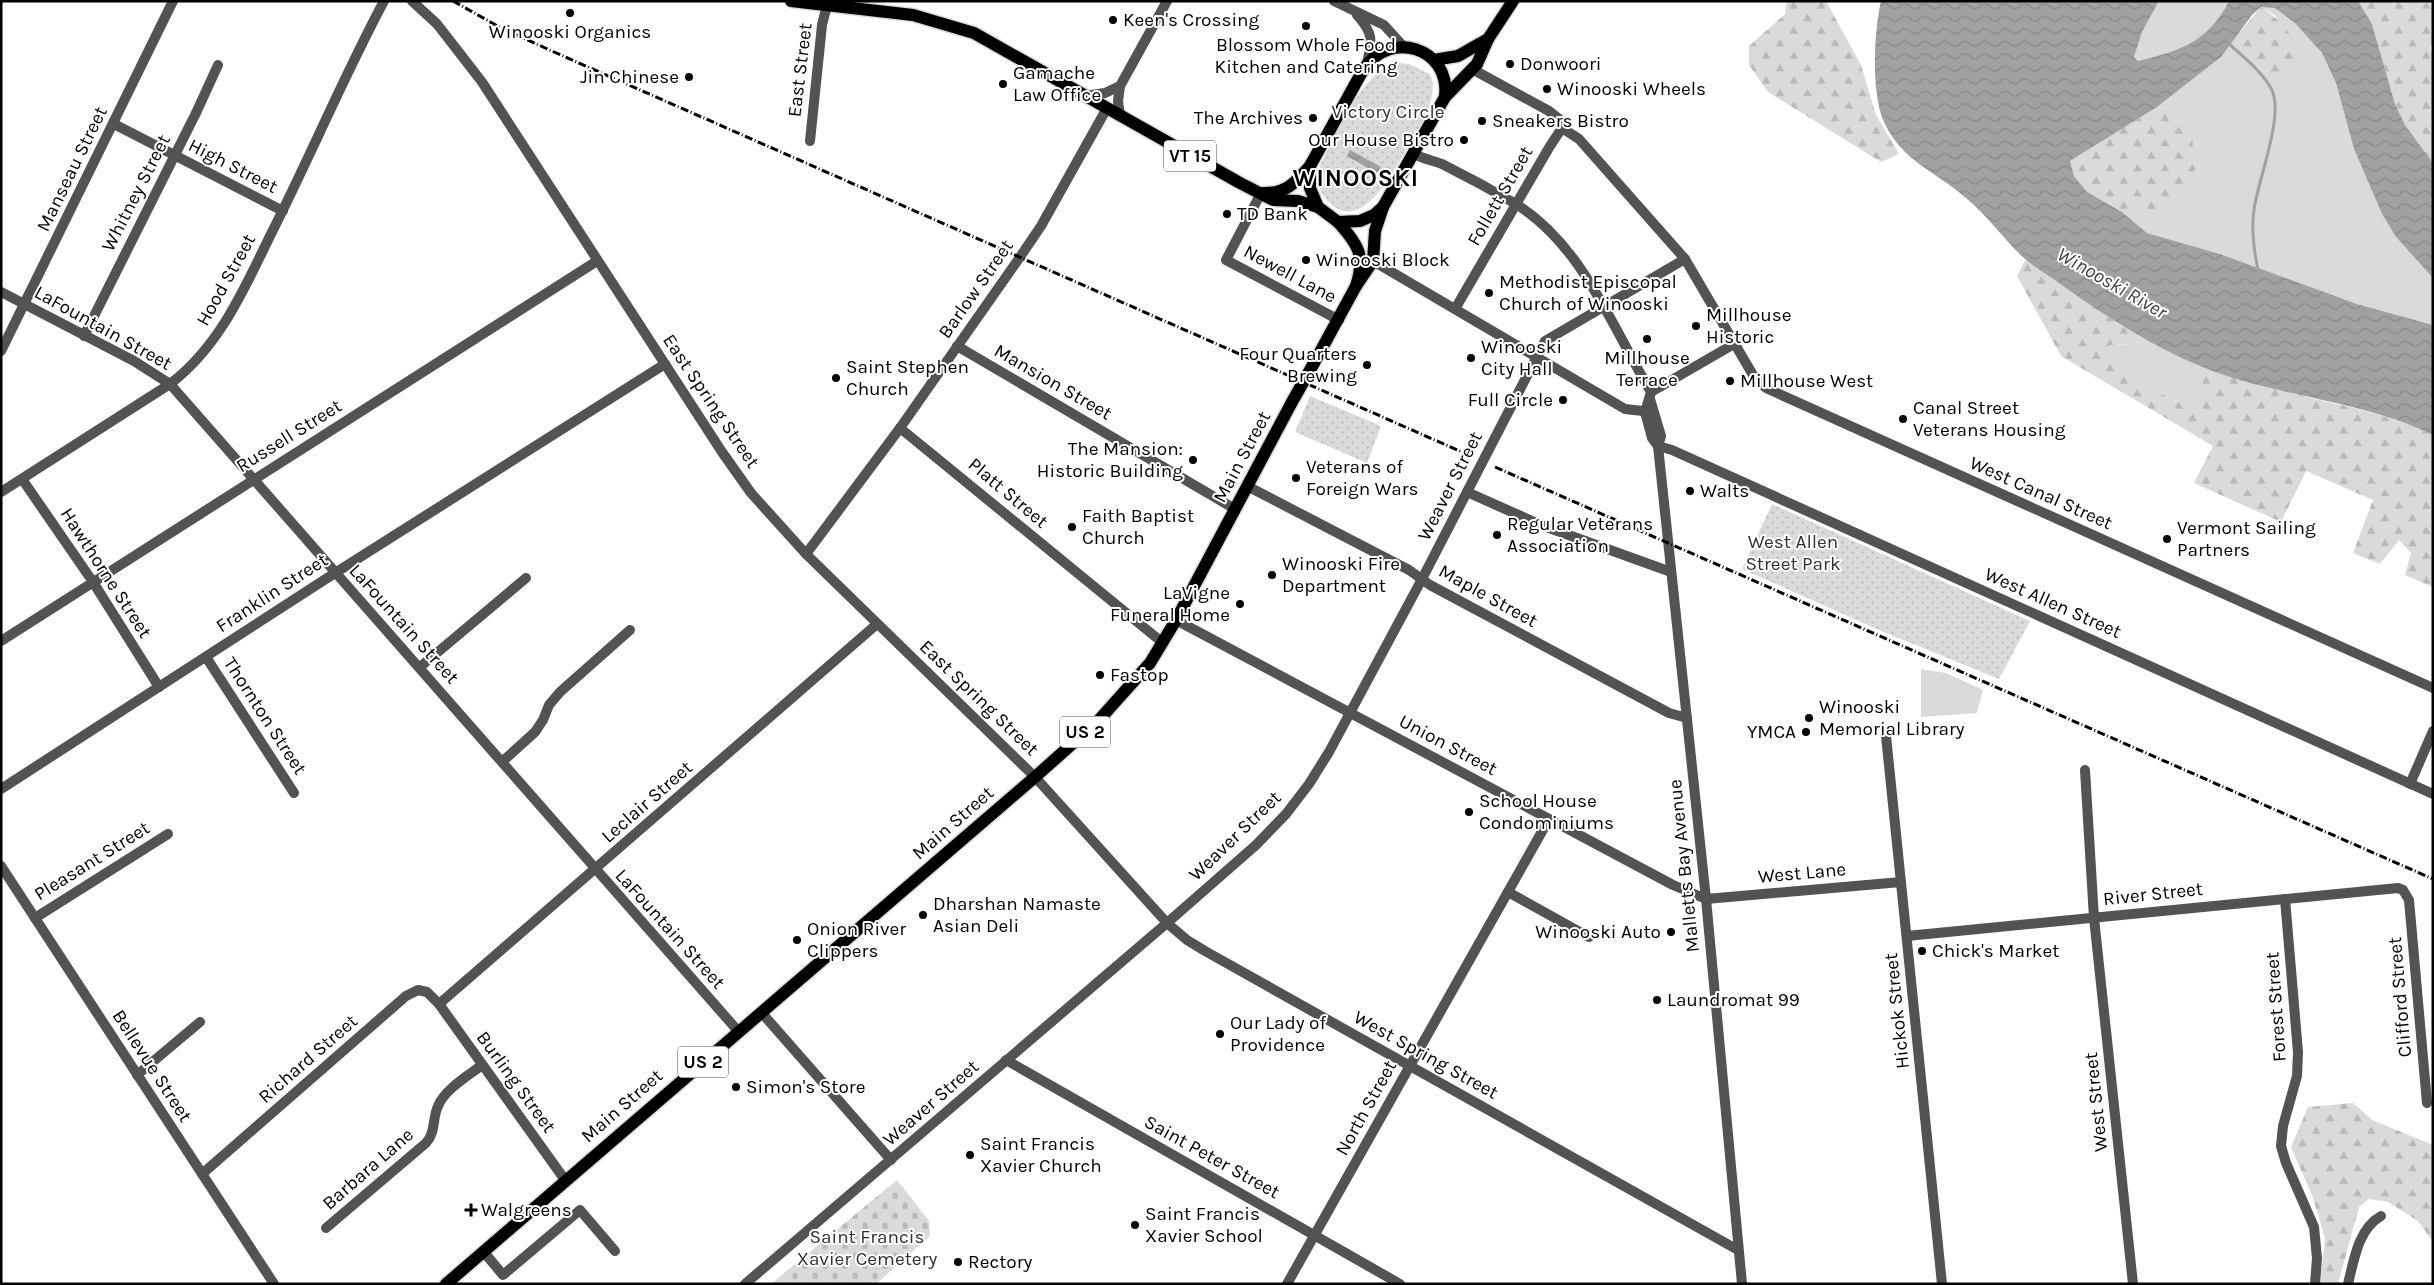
<svg xmlns="http://www.w3.org/2000/svg" width="2434" height="1285" font-family="Karla,sans-serif">
<style>
.green{fill:#dadada}
.forest{fill:url(#forest-firs)}
.cemetery{fill:url(#cemetery-stones)}
.park{fill:url(#park-dots)}
.water{fill:url(#water-waves)}
.lines{fill:none;stroke-linecap:round;stroke-linejoin:round}
.stream{stroke:#a1a1a1;stroke-width:3}
.primary-casing{stroke:#dbdbdb;stroke-width:15}
.minor{stroke:#535353;stroke-width:10}
.tertiary{stroke:#535353;stroke-width:10}
.primary{stroke:#000;stroke-width:12}
.rail{stroke:#000;stroke-width:3;stroke-dasharray:8 2.5 1 2.5;stroke-linecap:butt}
.primary-bridge-casing{stroke:#dbdbdb;stroke-width:15;stroke-linecap:butt}
.primary-bridge{stroke:#000;stroke-width:12}
.poi-dot{fill:#000;stroke:#fff;stroke-width:2}
.labels{text-anchor:middle;dominant-baseline:central;stroke-width:4;stroke-linejoin:round;paint-order:stroke}
.shield{fill:#fff;stroke:#4c4c4c;stroke-width:1}
.shield-label{font-size:18px;font-weight:bold;fill:#000}
.poi-label{font-size:19px;fill:#000;stroke:#fff;text-anchor:start}
.street-label{font-size:19px;fill:#000;stroke:#fff}
.park-label{font-size:19px;fill:#313131;stroke:#fff}
.water-label{font-size:20px;font-style:italic;fill:#424242;stroke:#fff}
.district-label{font-size:24px;font-weight:bold;letter-spacing:1px;fill:#000;stroke:#fff}
</style>
<defs>
<pattern id="forest-firs" width="22" height="20" patternUnits="userSpaceOnUse" patternTransform="scale(1.25)"><rect width="22" height="20" fill="#dadada"/><path d="M5 1l3.5 6h-7zM16 11l3.5 6h-7z" fill="#b9b9b9"/></pattern>
<pattern id="cemetery-stones" width="16" height="16" patternUnits="userSpaceOnUse" patternTransform="scale(1.25)"><rect width="16" height="16" fill="#dadada"/><path d="M2 7V4a2 2 0 0 1 4 0v3zM10 15v-3a2 2 0 0 1 4 0v3z" fill="#b9b9b9"/></pattern>
<pattern id="park-dots" width="8" height="8" patternUnits="userSpaceOnUse" patternTransform="scale(1.25)"><rect width="8" height="8" fill="#dadada"/><path d="M2 2h.1M6 6h.1" fill="none" stroke="#b9b9b9" stroke-width="1.8" stroke-linecap="round"/></pattern>
<pattern id="water-waves" width="16" height="10" patternUnits="userSpaceOnUse" patternTransform="scale(1.25)"><rect width="16" height="10" fill="#a1a1a1"/><path d="M0 5q4-4 8 0t8 0" fill="none" stroke="#898989"/></pattern>
</defs>
<rect width="100%" height="100%" fill="#fff"/>
<g class="green">
<path d="M2159,1H2229C2207,43 2181,50 2138,61L2134,57L2142,32Z"/>
<polygon points="2261,7 2275,7 2295,23 2322,53 2336,83 2354,149 2382,214 2396,237 2433,278 2433,325 2357,304 2220,254 2147,233 2122,212 2149,215 2177,110 2157,107 2221,57 2233,40 2271,79 2276,16"/>
<polygon points="2139,336 2200,366 2194,376 2201,398 2197,404 2188,407 2154,390 2105,353 2109,345 2135,344"/>
<polygon points="1921,669 1946,673 1983,690 1977,713 1921,717"/>
</g>
<g class="forest">
<polygon points="1787,1 1826,1 1861,65 1876,115 1899,154 1881,162 1768,92 1749,65 1749,46 1785,14"/>
<polygon points="2358,1 2433,1 2433,44 2430,48 2433,57 2433,163 2405,125 2395,104 2372,24"/>
<path d="M2261,7C2273,14 2304,42 2296,58C2293,66 2284,73 2279,79H2271L2233,40Z"/>
<polygon points="2157,107 2177,110 2191,125 2195,170 2180,202 2149,215 2122,212 2087,192 2074,176 2070,161"/>
<path d="M2026,259L2116,322L2139,336L2135,344L2109,345L2106,353L2154,390L2188,407L2197,404L2201,398L2194,376L2200,366C2237,379 2273,389 2311,398C2354,408 2393,416 2433,435V587L2405,575L2411,553L2399,540L2380,564L2353,553L2373,500L2306,471L2281,522L2194,483L2213,446L2061,356L2017,276Z"/>
<polygon points="2353,1103 2372,1120 2433,1145 2433,1242 2418,1221 2388,1202 2369,1199 2359,1207 2338,1284 2320,1284 2325,1238 2312,1195 2291,1147 2308,1107"/>
</g>
<polygon class="cemetery" points="897,1180 929,1221 930,1236 876,1284 771,1284"/>
<g class="park">
<path d="M1397,63L1409,64L1430,74C1435,84 1432,97 1429,108C1424,122 1414,135 1407,148C1393,173 1357,242 1324,196C1317,186 1317,174 1321,163C1338,132 1360,73 1397,63Z"/>
<polygon points="1310,396 1381,426 1367,463 1295,432"/>
<polygon points="1772,504 2030,621 1999,679 1879,630 1742,569"/>
</g>
<g class="water">
<path d="M1881,1H2159L2142,32L2134,57L2138,61C2181,50 2207,43 2229,1H2358L2372,24L2395,104L2405,125L2433,163V278L2396,237L2382,214L2354,149L2336,83L2322,53L2295,23L2275,8L2261,7L2252,15L2221,57L2157,107L2070,161L2074,176L2087,192L2122,212L2147,233L2220,254L2357,304L2433,325V435C2359,399 2275,397 2200,366C2152,346 2108,318 2066,288C2053,278 2038,270 2025,259C2004,240 1988,216 1966,198C1934,170 1902,162 1883,120C1871,90 1874,32 1881,1Z"/>
<polygon points="1350,150 1381,167 1377,173 1347,156"/>
</g>
<g class="lines">
<path class="stream" d="M2228,43C2242,56 2263,72 2272,90C2284,117 2258,179 2254,210C2251,229 2254,251 2258,270"/>
<g class="primary-casing">
<g id="primary">
<polyline points="791,1 913,15 974,33 1240,183 1273,200 1298,201 1318,207"/>
<polyline points="1434,60 1458,56 1488,39"/>
<path d="M1263,193C1286,194 1296,182 1310,166"/>
<path d="M1383,207L1374,215L1360,221L1338,222L1318,207L1310,188V166L1363,70C1389,29 1451,47 1445,97"/>
<polyline points="1356,286 1373,261 1375,231 1383,207 1445,97 1477,64 1488,39 1513,1"/>
<path d="M1314,363L1356,286C1366,256 1358,244 1338,222"/>
<polyline points="446,1284 1035,777 1099,720 1150,663 1176,620 1292,402"/>
</g>
</g>
<g class="minor">
<polyline points="1334,1 1384,25 1404,47"/>
<path d="M1357,15C1374,34 1372,40 1367,64"/>
<polyline points="1472,69 1549,111 1559,119 1562,128 1579,139 1685,259 1753,375 1766,388 2433,688"/>
<polyline points="1085,96 1105,93 1120,86"/>
<polyline points="1120,116 1118,101 1120,86 1167,1"/>
<polyline points="114,124 283,211"/>
<polyline points="810,141 822,25 827,5"/>
<polyline points="1261,193 1226,260 1339,320"/>
<polyline points="1455,309 1550,146 1562,128"/>
<polyline points="84,336 196,113 218,65"/>
<polyline points="957,346 1235,509"/>
<polyline points="1,351 173,1"/>
<polyline points="1651,392 1734,344"/>
<polyline points="900,428 1163,643"/>
<polyline points="1658,446 1672,450 2433,794"/>
<polyline points="22,479 93,582 159,687"/>
<polyline points="1247,486 1409,570 1430,585 1669,713 1687,718"/>
<path d="M1,492L170,384C220,346 244,289 271,234C310,157 343,78 384,1"/>
<polyline points="1467,492 1541,525 1671,572"/>
<polyline points="806,554 900,428 1020,257 1041,226 1107,108"/>
<polyline points="1176,620 1673,885 1706,899 1901,882"/>
<polyline points="1,641 597,261"/>
<polyline points="206,657 294,793"/>
<polyline points="420,667 526,578"/>
<polyline points="1886,736 1942,1284"/>
<polyline points="502,762 535,732 543,720 549,705 560,692 630,630"/>
<polyline points="2085,770 2094,918 2133,1284"/>
<polyline points="2410,784 2433,731"/>
<polyline points="1,789 335,573 665,364"/>
<polyline points="1,866 274,1284"/>
<polyline points="1508,892 1589,937"/>
<polyline points="2285,899 2298,1052 2297,1076 2283,1126 2281,1146 2286,1163 2314,1227 2317,1258 2315,1284"/>
<polyline points="35,918 168,834"/>
<polyline points="1907,936 2398,888 2403,890 2409,900 2427,1103"/>
<polyline points="439,1004 877,624"/>
<polyline points="761,1012 891,1160"/>
<polyline points="1006,1060 1400,1284"/>
<polyline points="137,1075 200,1022"/>
<polyline points="202,1174 406,996 418,990 427,992 439,1004 565,1180"/>
<path d="M326,1228L426,1143C436,1132 432,1119 438,1106C445,1089 468,1076 482,1065"/>
<polyline points="483,1251 503,1275 580,1210 615,1251"/>
<polyline points="745,1284 1167,923 1256,845 1286,814 1309,784 1329,752 1422,579 1545,341 1685,259"/>
<polyline points="1287,1284 1549,819"/>
<path d="M2348,1284C2354,1260 2358,1229 2381,1216"/>
</g>
<g class="tertiary">
<polyline points="412,1 437,24 482,82 722,452 751,493 806,554 1035,777 1167,923 1187,940 1205,951 1738,1250"/>
<path d="M1413,153C1422,159 1432,160 1442,164C1466,176 1492,190 1516,204C1583,246 1612,327 1651,392L1645,412L1652,438L1658,446"/>
<polyline points="1373,261 1625,409 1652,412"/>
<polyline points="1,292 134,361 170,384 738,1031"/>
<polyline points="1650,399 1661,436 1658,446 1706,899 1742,1284"/>
</g>
<use href="#primary" class="primary"/>
<g class="rail">
<polyline points="453,1 501,28 554,52 1471,456"/>
<polyline points="1495,467 2433,879"/>
</g>
<g class="primary-bridge-casing">
<polyline id="primary-bridge" points="1292,402 1314,363"/>
</g>
<use href="#primary-bridge" class="primary-bridge"/>
</g>
<g class="poi-dot">
<circle cx="570" cy="13" r="5"/>
<circle cx="1113" cy="20" r="5"/>
<circle cx="1306" cy="26" r="5"/>
<circle cx="1510" cy="64" r="5"/>
<circle cx="689" cy="77" r="5"/>
<circle cx="1003" cy="84" r="5"/>
<circle cx="1547" cy="89" r="5"/>
<circle cx="1313" cy="118" r="5"/>
<circle cx="1482" cy="121" r="5"/>
<circle cx="1464" cy="140" r="5"/>
<circle cx="1227" cy="214" r="5"/>
<circle cx="1306" cy="260" r="5"/>
<circle cx="1489" cy="293" r="5"/>
<circle cx="1696" cy="326" r="5"/>
<circle cx="1647" cy="339" r="5"/>
<circle cx="1471" cy="358" r="5"/>
<circle cx="1367" cy="365" r="5"/>
<circle cx="836" cy="378" r="5"/>
<circle cx="1730" cy="381" r="5"/>
<circle cx="1563" cy="400" r="5"/>
<circle cx="1903" cy="419" r="5"/>
<circle cx="1193" cy="460" r="5"/>
<circle cx="1296" cy="478" r="5"/>
<circle cx="1690" cy="491" r="5"/>
<circle cx="1072" cy="527" r="5"/>
<circle cx="1497" cy="535" r="5"/>
<circle cx="2167" cy="539" r="5"/>
<circle cx="1272" cy="575" r="5"/>
<circle cx="1240" cy="604" r="5"/>
<circle cx="1100" cy="675" r="5"/>
<circle cx="1809" cy="718" r="5"/>
<circle cx="1806" cy="732" r="5"/>
<circle cx="1469" cy="812" r="5"/>
<circle cx="923" cy="915" r="5"/>
<circle cx="1671" cy="932" r="5"/>
<circle cx="797" cy="940" r="5"/>
<circle cx="1922" cy="951" r="5"/>
<circle cx="1657" cy="1000" r="5"/>
<circle cx="1220" cy="1034" r="5"/>
<circle cx="736" cy="1087" r="5"/>
<circle cx="970" cy="1155" r="5"/>
<path d="M468.5 1202.5h5v5h5v5h-5v5h-5v-5h-5v-5h5z"/>
<circle cx="1135" cy="1225" r="5"/>
<circle cx="958" cy="1262" r="5"/>
</g>
<g class="labels">
<g class="shield">
<rect x="1164" y="140.5" width="52" height="31" rx="4"/>
<rect x="1060" y="716.5" width="50" height="31" rx="4"/>
<rect x="678" y="1046.5" width="50" height="31" rx="4"/>
</g>
<g class="shield-label">
<text x="1190" y="156">VT 15</text>
<text x="1085" y="732">US 2</text>
<text x="703" y="1062">US 2</text>
</g>
<g class="poi-label">
<text x="1123" y="20">Keen's Crossing</text>
<text x="570" y="32" text-anchor="middle">Winooski Organics</text>
<text x="1306" y="45" text-anchor="middle">Blossom Whole Food<tspan x="1306" dy="22">Kitchen and Catering</tspan></text>
<text x="1520" y="64">Donwoori</text>
<text x="1013" y="73">Gamache<tspan x="1013" dy="22">Law Office</tspan></text>
<text x="679" y="77" text-anchor="end">Jin Chinese</text>
<text x="1557" y="89">Winooski Wheels</text>
<text x="1303" y="118" text-anchor="end">The Archives</text>
<text x="1492" y="121">Sneakers Bistro</text>
<text x="1454" y="140" text-anchor="end">Our House Bistro</text>
<text x="1237" y="214">TD Bank</text>
<text x="1316" y="260">Winooski Block</text>
<text x="1499" y="282">Methodist Episcopal<tspan x="1499" dy="22">Church of Winooski</tspan></text>
<text x="1706" y="315">Millhouse<tspan x="1706" dy="22">Historic</tspan></text>
<text x="1481" y="347">Winooski<tspan x="1481" dy="22">City Hall</tspan></text>
<text x="1357" y="354" text-anchor="end">Four Quarters<tspan x="1357" dy="22">Brewing</tspan></text>
<text x="1647" y="358" text-anchor="middle">Millhouse<tspan x="1647" dy="22">Terrace</tspan></text>
<text x="846" y="367">Saint Stephen<tspan x="846" dy="22">Church</tspan></text>
<text x="1740" y="381">Millhouse West</text>
<text x="1553" y="400" text-anchor="end">Full Circle</text>
<text x="1913" y="408">Canal Street<tspan x="1913" dy="22">Veterans Housing</tspan></text>
<text x="1183" y="449" text-anchor="end">The Mansion:<tspan x="1183" dy="22">Historic Building</tspan></text>
<text x="1306" y="467">Veterans of<tspan x="1306" dy="22">Foreign Wars</tspan></text>
<text x="1700" y="491">Walts</text>
<text x="1082" y="516">Faith Baptist<tspan x="1082" dy="22">Church</tspan></text>
<text x="1507" y="524">Regular Veterans<tspan x="1507" dy="22">Association</tspan></text>
<text x="2177" y="528">Vermont Sailing<tspan x="2177" dy="22">Partners</tspan></text>
<text x="1282" y="564">Winooski Fire<tspan x="1282" dy="22">Department</tspan></text>
<text x="1230" y="593" text-anchor="end">LaVigne<tspan x="1230" dy="22">Funeral Home</tspan></text>
<text x="1110" y="675">Fastop</text>
<text x="1819" y="707">Winooski<tspan x="1819" dy="22">Memorial Library</tspan></text>
<text x="1796" y="732" text-anchor="end">YMCA</text>
<text x="1479" y="801">School House<tspan x="1479" dy="22">Condominiums</tspan></text>
<text x="933" y="904">Dharshan Namaste<tspan x="933" dy="22">Asian Deli</tspan></text>
<text x="807" y="929">Onion River<tspan x="807" dy="22">Clippers</tspan></text>
<text x="1661" y="932" text-anchor="end">Winooski Auto</text>
<text x="1932" y="951">Chick's Market</text>
<text x="1667" y="1000">Laundromat 99</text>
<text x="1230" y="1023">Our Lady of<tspan x="1230" dy="22">Providence</tspan></text>
<text x="746" y="1087">Simon's Store</text>
<text x="980" y="1144">Saint Francis<tspan x="980" dy="22">Xavier Church</tspan></text>
<text x="481" y="1210">Walgreens</text>
<text x="1145" y="1214">Saint Francis<tspan x="1145" dy="22">Xavier School</tspan></text>
<text x="968" y="1262">Rectory</text>
</g>
<g class="street-label">
<text transform="translate(800 70) rotate(-83)">East Street</text>
<text transform="translate(233 166) rotate(27)">High Street</text>
<text transform="translate(72 169) rotate(-64)">Manseau Street</text>
<text transform="translate(136 193) rotate(-63)">Whitney Street</text>
<text transform="translate(1500 196) rotate(-60)">Follett Street</text>
<text transform="translate(1290 274) rotate(28)">Newell Lane</text>
<text transform="translate(226 280) rotate(-61)">Hood Street</text>
<text transform="translate(976 289) rotate(-55)">Barlow Street</text>
<text transform="translate(103 328) rotate(29)">LaFountain Street</text>
<text transform="translate(1053 382) rotate(30)">Mansion Street</text>
<text transform="translate(711 401) rotate(56)">East Spring Street</text>
<text transform="translate(289 436) rotate(-32)">Russell Street</text>
<text transform="translate(1242 457) rotate(-62)">Main Street</text>
<text transform="translate(1450 486) rotate(-63)">Weaver Street</text>
<text transform="translate(1008 493) rotate(40)">Platt Street</text>
<text transform="translate(2041 493) rotate(24)">West Canal Street</text>
<text transform="translate(106 573) rotate(57)">Hawthorne Street</text>
<text transform="translate(272 593) rotate(-33)">Franklin Street</text>
<text transform="translate(1488 596) rotate(29)">Maple Street</text>
<text transform="translate(2053 603) rotate(24)">West Allen Street</text>
<text transform="translate(404 624) rotate(48)">LaFountain Street</text>
<text transform="translate(979 698) rotate(44)">East Spring Street</text>
<text transform="translate(265 716) rotate(57)">Thornton Street</text>
<text transform="translate(1448 745) rotate(28)">Union Street</text>
<text transform="translate(647 802) rotate(-41)">Leclair Street</text>
<text transform="translate(953 823) rotate(-41)">Main Street</text>
<text transform="translate(1235 836) rotate(-44)">Weaver Street</text>
<text transform="translate(92 861) rotate(-32)">Pleasant Street</text>
<text transform="translate(1684 866) rotate(-96)">Malletts Bay Avenue</text>
<text transform="translate(1802 873) rotate(-5)">West Lane</text>
<text transform="translate(2153 894) rotate(-6)">River Street</text>
<text transform="translate(670 929) rotate(48)">LaFountain Street</text>
<text transform="translate(2400 997) rotate(-95)">Clifford Street</text>
<text transform="translate(2276 1007) rotate(-94)">Forest Street</text>
<text transform="translate(1897 1011) rotate(-96)">Hickok Street</text>
<text transform="translate(1426 1055) rotate(29)">West Spring Street</text>
<text transform="translate(308 1059) rotate(-41)">Richard Street</text>
<text transform="translate(152 1066) rotate(57)">Bellevue Street</text>
<text transform="translate(516 1082) rotate(54)">Burling Street</text>
<text transform="translate(2096 1102) rotate(-96)">West Street</text>
<text transform="translate(931 1103) rotate(-41)">Weaver Street</text>
<text transform="translate(622 1106) rotate(-41)">Main Street</text>
<text transform="translate(1366 1108) rotate(-61)">North Street</text>
<text transform="translate(1212 1157) rotate(29)">Saint Peter Street</text>
<text transform="translate(368 1169) rotate(-41)">Barbara Lane</text>
</g>
<g class="park-label">
<text x="1388" y="112">Victory Circle</text>
<text x="1793" y="542">West Allen<tspan x="1793" dy="22">Street Park</tspan></text>
<text x="867" y="1237">Saint Francis<tspan x="867" dy="22">Xavier Cemetery</tspan></text>
</g>
<g class="water-label">
<text transform="translate(2112 283) rotate(30)">Winooski River</text>
</g>
<g class="district-label">
<text x="1356" y="178">WINOOSKI</text>
</g>
</g>
<rect width="2434" height="1285" fill="none" stroke="#000000" stroke-width="5"/>
</svg>
